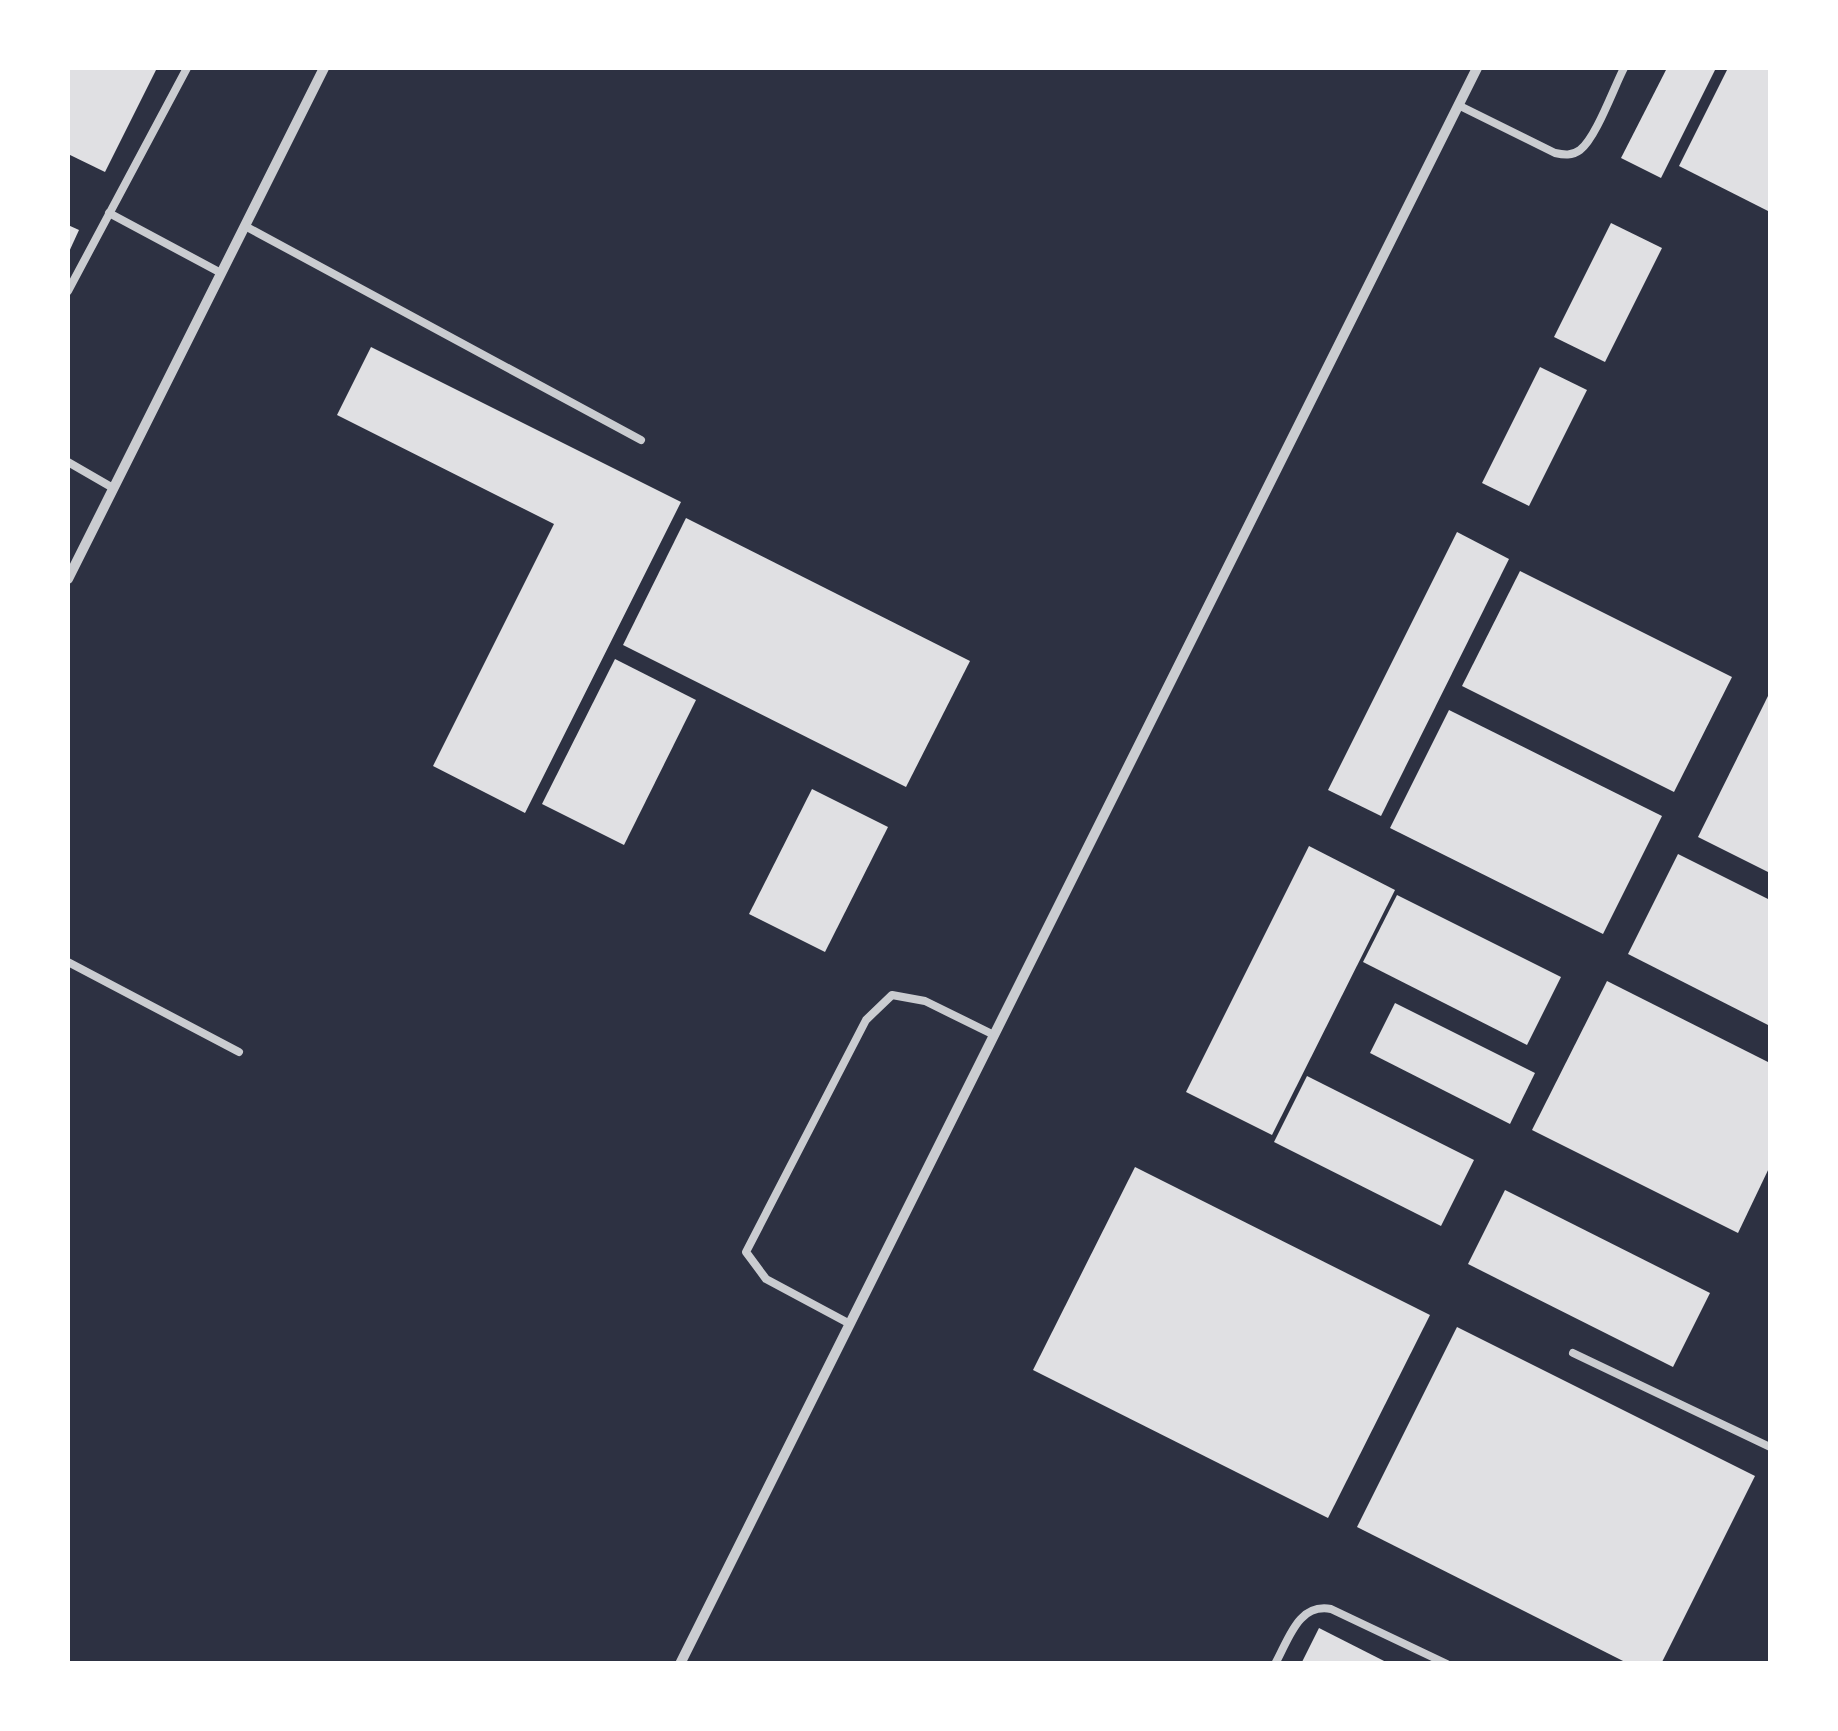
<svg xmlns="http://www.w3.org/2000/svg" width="1838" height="1731" font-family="'Fira Sans',sans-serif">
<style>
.building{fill:#e0e0e3}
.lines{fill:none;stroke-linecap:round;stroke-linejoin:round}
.service{stroke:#caccd0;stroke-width:8}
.minor{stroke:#caccd0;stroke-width:10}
</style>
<rect width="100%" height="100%" fill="#2d3142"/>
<g class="building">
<polygon points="70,68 157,68 105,172 68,154"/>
<polygon points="1667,68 1716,68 1661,178 1621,158"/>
<polygon points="1728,68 1770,68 1770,212 1679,166"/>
<polygon points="1611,223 1662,248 1605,362 1554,337"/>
<polygon points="68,225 79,230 68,254"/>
<polygon points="371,347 681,502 525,813 433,766 554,524 337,415"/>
<polygon points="1540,367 1587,390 1529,506 1482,483"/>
<polygon points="686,518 970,661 906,787 623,645"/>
<polygon points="1457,532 1509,559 1381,816 1328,790"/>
<polygon points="1520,571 1732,677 1674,792 1462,686"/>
<polygon points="615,659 696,700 624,845 542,804"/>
<polygon points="1770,692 1770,873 1698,837"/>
<polygon points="1449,710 1662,816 1603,934 1390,828"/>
<polygon points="812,789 888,827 825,952 749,914"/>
<polygon points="1309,846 1395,890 1272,1135 1186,1092"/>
<polygon points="1678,854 1770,900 1770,1026 1628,954"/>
<polygon points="1397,895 1561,977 1527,1045 1363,962"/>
<polygon points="1607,981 1770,1063 1770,1166 1738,1233 1532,1130"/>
<polygon points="1395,1003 1535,1073 1510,1124 1370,1053"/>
<polygon points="1307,1076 1474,1160 1441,1226 1274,1142"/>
<polygon points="1135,1167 1430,1315 1328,1518 1033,1370"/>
<polygon points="1505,1190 1710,1293 1673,1367 1468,1264"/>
<polygon points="1457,1327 1755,1476 1661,1664 1629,1664 1357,1527"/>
<polygon points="1319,1628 1390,1664 1301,1664"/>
</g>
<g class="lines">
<g class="service">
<path d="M1458,105L1555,153C1564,155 1572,156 1580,150C1596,138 1614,87 1624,68"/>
<polyline points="109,213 221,273"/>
<polyline points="245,226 641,440"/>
<polyline points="68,291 187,68"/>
<polyline points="68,462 113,488"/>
<polyline points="68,962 239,1052"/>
<polyline points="850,1324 766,1279 746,1252 866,1020 892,995 925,1001 994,1035"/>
<polyline points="1573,1353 1770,1447"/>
<path d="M1275,1664C1289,1639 1298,1603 1331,1609L1447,1664"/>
</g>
<g class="minor">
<polyline points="68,579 324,68"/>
<polyline points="680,1664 1477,68"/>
</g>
</g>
<rect width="1838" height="1731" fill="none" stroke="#ffffff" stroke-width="140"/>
</svg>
